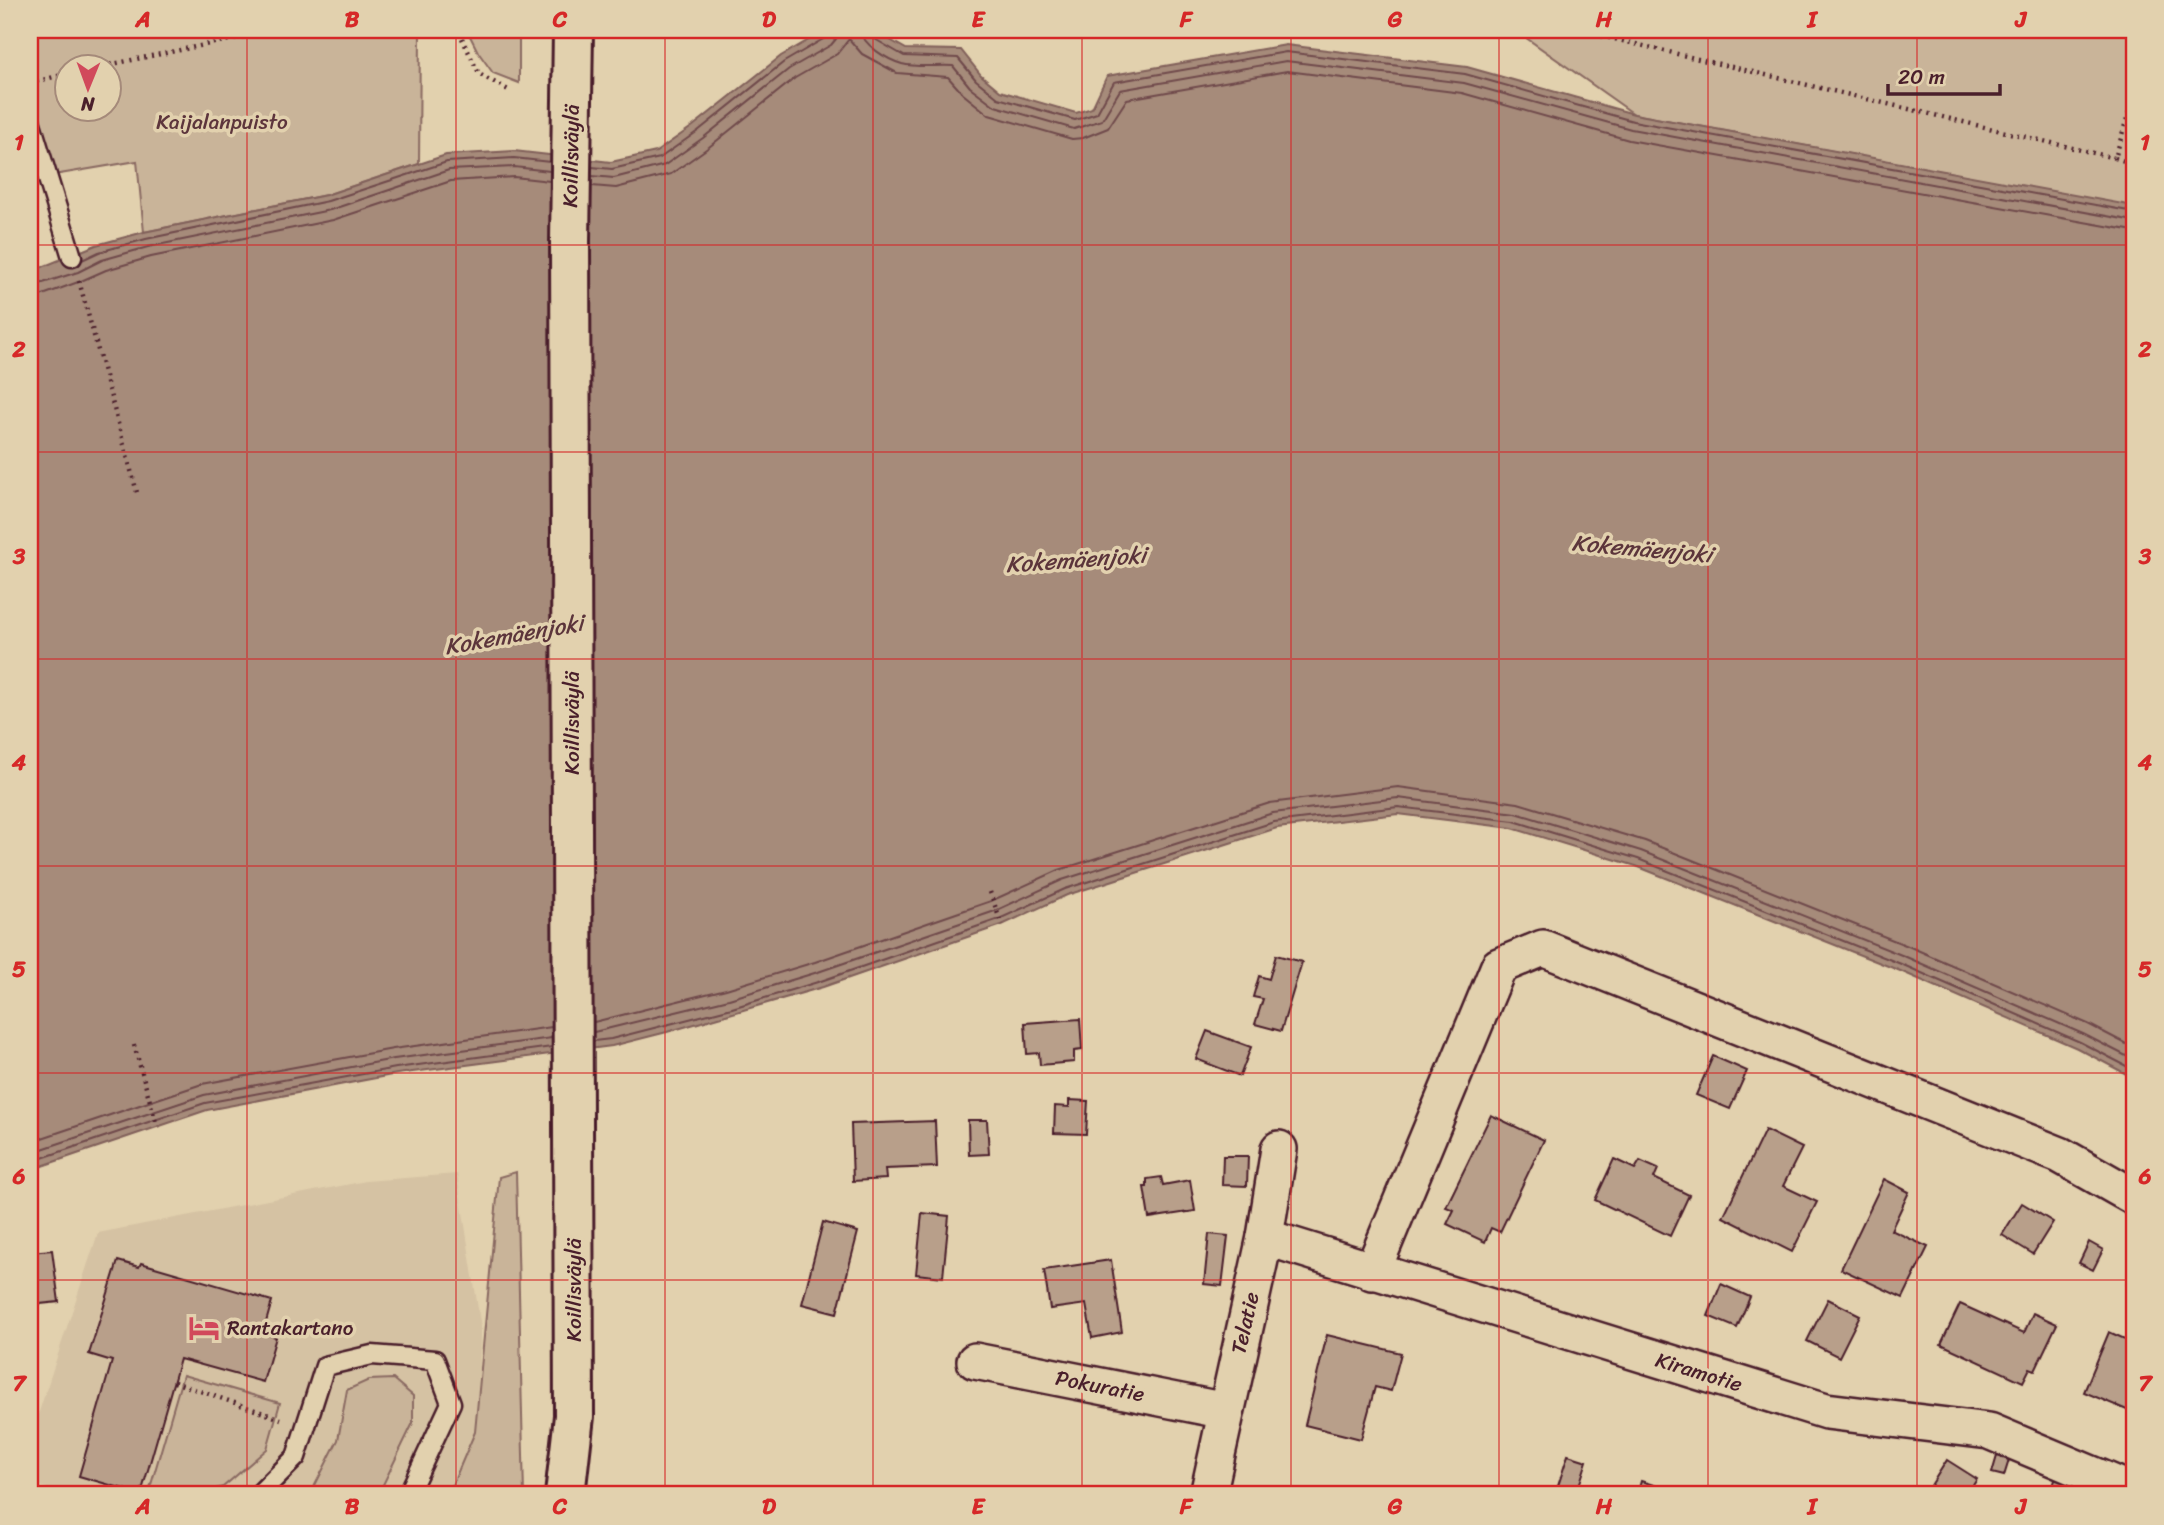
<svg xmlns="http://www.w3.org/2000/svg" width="2164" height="1525" font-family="Sriracha,sans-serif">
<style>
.built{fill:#d5c2a3}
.green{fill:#c9b499;stroke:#8a6a62;stroke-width:2;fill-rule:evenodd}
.water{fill:#a68b7a;stroke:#81605a;stroke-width:2}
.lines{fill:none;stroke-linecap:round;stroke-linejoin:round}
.shore{stroke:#6f4a4b;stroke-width:2}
.building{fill:#b89f8a;stroke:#4a1f2b;stroke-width:2}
.service-casing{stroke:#4a1f2b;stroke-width:23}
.minor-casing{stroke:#4a1f2b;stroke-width:40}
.secondary-casing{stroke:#4a1f2b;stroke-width:44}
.path{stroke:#4a1f2b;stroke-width:4.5;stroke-dasharray:2 5;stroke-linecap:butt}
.service{stroke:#e2d1ae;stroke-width:18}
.minor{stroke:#e2d1ae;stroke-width:35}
.secondary{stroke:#e2d1ae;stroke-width:38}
.grid{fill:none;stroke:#d62828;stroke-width:2;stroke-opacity:0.55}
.labels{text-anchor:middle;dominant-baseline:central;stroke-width:7;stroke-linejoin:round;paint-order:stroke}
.park-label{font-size:21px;fill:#5d353c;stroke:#e2d1ae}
.street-label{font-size:21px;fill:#4a1f2b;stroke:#e2d1ae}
.poi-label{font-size:21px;fill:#4a1f2b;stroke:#e2d1ae;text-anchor:start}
.water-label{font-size:23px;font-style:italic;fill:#5c353b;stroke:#e2d1ae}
.neatline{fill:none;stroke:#d62828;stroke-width:2.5}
.grid-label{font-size:23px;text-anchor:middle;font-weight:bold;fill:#d62828}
</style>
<rect width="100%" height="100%" fill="#e2d1ae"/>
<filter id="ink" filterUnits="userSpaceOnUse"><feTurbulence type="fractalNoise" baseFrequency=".0143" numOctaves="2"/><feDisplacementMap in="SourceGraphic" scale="14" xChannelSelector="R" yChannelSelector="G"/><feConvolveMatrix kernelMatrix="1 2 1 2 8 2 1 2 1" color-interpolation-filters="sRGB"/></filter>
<g filter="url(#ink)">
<polygon class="built" points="457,1174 481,1328 474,1495 46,1495 46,1488 30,1484 30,1439 98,1233 366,1181"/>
<g class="green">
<path d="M30,30H420L419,164L326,195L144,232L137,161L30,179ZM66,66H108V108H66Z"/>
<polygon points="467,30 519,30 519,83 493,73 478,52"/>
<polygon points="1515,30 2134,30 2134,207 1634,114"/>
<polygon points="516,1172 524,1495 448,1495 475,1432 499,1177"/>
<polygon points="183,1375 280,1403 267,1449 223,1487 192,1495 148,1495"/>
<polygon points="393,1379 413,1396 413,1423 380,1491 376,1495 310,1495 338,1440 347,1390 369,1380"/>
</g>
<polygon class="water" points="826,30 876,32 906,49 961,50 981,75 1000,91 1076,113 1092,108 1107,76 1286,45 1467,67 1634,114 2134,206 2134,1078 2077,1048 1898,970 1636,866 1512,828 1398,814 1277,828 1067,895 1002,925 823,987 667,1032 612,1046 397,1074 207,1110 30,1170 30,272 96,245 144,232 326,195 446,155 514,151 611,162 656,152 693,126 781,56"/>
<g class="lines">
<g class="shore">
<path d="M861,30C862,45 888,60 902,64C918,68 937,65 953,66L970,87L995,106L1074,129L1102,120L1120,90L1286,61L1464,83L1631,129L2134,221"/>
<polyline points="870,30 873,38 904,56 958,58 976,80 998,98 1075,120 1097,113 1114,82 1286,52 1465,74 1633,121 2134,212"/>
<polyline points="592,167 612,169 660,158 698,131 784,62 825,38 828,30"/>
<polyline points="592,176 614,178 665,165 703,138 789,69 831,45 836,39 837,30"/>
<polyline points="592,186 616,188 671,174 709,147 795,78 837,54 849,39 862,54 897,73 948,77 963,94 989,115 1072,139 1083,138 1108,128 1127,99 1287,71 1462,93 1629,140 2134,231"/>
<polyline points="82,260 99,252 146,239 328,201 447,162 514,158 550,162"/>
<polyline points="30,287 78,272 102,260 148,247 330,210 449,170 514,167 550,171"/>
<polyline points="30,298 40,296 81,281 106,270 151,257 333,220 451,181 514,177 550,181"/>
<polyline points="594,1022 726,989 815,962 991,901 1059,870 1270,803 1398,787 1518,803 1645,841 1908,946 2088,1024 2134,1048"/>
<polyline points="594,1032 729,999 818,972 995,911 1062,880 1273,813 1398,798 1516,813 1641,851 1904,956 2083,1034 2134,1060"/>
<polyline points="594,1041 611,1039 732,1008 821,981 999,919 1065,889 1274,822 1398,807 1514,821 1638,859 1901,964 2080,1042 2134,1070"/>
<polyline points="30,1142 202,1084 393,1049 552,1027"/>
<polyline points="30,1153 204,1095 394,1059 552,1038"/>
<polyline points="30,1162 205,1103 396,1068 552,1047"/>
</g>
</g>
<g class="building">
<polygon points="1276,955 1302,962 1281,1031 1255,1024 1263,999 1253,997 1259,976 1269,979"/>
<polygon points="1080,1019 1082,1050 1074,1051 1074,1062 1040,1065 1039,1053 1027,1054 1025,1023"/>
<polygon points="1207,1031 1251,1047 1240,1076 1196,1059"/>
<polygon points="1713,1056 1747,1071 1730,1109 1696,1095"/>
<polygon points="1069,1100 1088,1101 1086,1134 1054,1133 1055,1106 1069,1107"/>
<polygon points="1491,1115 1544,1140 1500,1232 1491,1228 1485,1242 1447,1224 1454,1210 1446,1207"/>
<polygon points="968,1120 987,1120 989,1154 969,1155"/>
<polygon points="935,1121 937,1167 885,1169 886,1179 853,1181 851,1124"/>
<polygon points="1765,1130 1802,1148 1783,1186 1817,1202 1792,1252 1723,1217"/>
<polygon points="1223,1156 1248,1156 1247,1186 1222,1185"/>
<polygon points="1614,1159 1635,1169 1640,1161 1658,1169 1654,1178 1689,1195 1670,1236 1595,1200"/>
<polygon points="1161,1177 1163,1185 1190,1180 1195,1211 1149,1218 1144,1187 1147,1187 1147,1179"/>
<polygon points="1884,1179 1909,1192 1891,1230 1928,1247 1903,1298 1841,1269"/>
<polygon points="2022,1203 2053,1222 2033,1254 2002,1235"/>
<polygon points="922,1213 949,1216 943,1277 916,1274"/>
<polygon points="823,1222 858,1232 837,1313 802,1304"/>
<polygon points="1209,1234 1228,1236 1222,1286 1204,1284"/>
<polygon points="2089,1242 2103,1250 2093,1270 2079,1263"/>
<polygon points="52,1250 59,1302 30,1305 33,1330 30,1330 30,1252"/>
<polygon points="1111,1260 1122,1332 1092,1338 1086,1304 1050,1309 1044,1270"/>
<polygon points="118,1261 139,1267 141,1263 272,1301 263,1333 276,1337 263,1382 180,1359 141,1494 79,1476 112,1361 89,1354"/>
<polygon points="2134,1265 2134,1286 2127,1284"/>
<polygon points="1721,1284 1750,1297 1737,1328 1708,1316"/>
<polygon points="1828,1299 1860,1315 1839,1357 1807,1341"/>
<polygon points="1960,1304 2024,1333 2033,1313 2057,1324 2035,1370 2030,1368 2023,1382 1941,1344"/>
<polygon points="2109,1332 2134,1343 2132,1359 2134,1360 2134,1413 2084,1392"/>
<polygon points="1327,1335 1401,1353 1391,1391 1375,1387 1361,1439 1305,1425"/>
<polygon points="1568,1455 1587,1461 1576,1495 1557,1489"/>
<polygon points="1997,1456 2009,1460 2004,1476 1992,1473"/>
<polygon points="1947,1460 1977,1479 1967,1495 1925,1495"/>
<polygon points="2057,1474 2107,1495 2050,1495"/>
<polygon points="1641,1481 1679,1493 1678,1495 1637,1495"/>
</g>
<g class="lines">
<g class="service-casing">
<g id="service">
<polyline points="30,120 72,257"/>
<polyline points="258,1495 296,1457 325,1366 372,1355 435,1360 451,1403 408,1495"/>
</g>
</g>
<g class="minor-casing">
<g id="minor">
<polyline points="1265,1237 1826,1411 1989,1431 2134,1492"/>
<polyline points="1372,1272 1499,966 1543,948 2060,1155 2134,1197"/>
<polyline points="975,1361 1226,1411"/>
<polyline points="1208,1495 1265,1237 1279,1149"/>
</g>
</g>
<g class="secondary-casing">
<polyline id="secondary" points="565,1495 574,1416 570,241 573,30"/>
</g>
<g class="path">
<polyline points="451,30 461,36 479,74 510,91"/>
<polyline points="1560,30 1589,33 2115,158 2134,95"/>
<polyline points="103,66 277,30"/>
<polyline points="30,83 66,74"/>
<polyline points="2115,158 2134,164"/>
<polyline points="79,281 138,496"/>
<polyline points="990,892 1002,925"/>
<polyline points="134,1045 157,1126"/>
<polyline points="30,1164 31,1169"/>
<polyline points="174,1382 281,1419"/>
</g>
<use href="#service" class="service"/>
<use href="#minor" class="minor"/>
<use href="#secondary" class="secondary"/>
</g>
</g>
<path class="grid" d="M247,30V1495M456,30V1495M665,30V1495M873,30V1495M1082,30V1495M1291,30V1495M1499,30V1495M1708,30V1495M1917,30V1495M30,245H2134M30,452H2134M30,659H2134M30,866H2134M30,1073H2134M30,1280H2134"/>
<defs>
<g id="hotel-bare" transform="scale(2.415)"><path d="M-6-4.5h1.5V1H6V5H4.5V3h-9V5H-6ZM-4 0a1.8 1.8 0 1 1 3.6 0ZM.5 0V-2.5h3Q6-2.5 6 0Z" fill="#d1495b" stroke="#e2d1ae" stroke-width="2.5" paint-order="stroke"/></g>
</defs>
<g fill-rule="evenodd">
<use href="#hotel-bare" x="204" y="1328"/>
</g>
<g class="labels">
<g class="park-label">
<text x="222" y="122">Kaijalanpuisto</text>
</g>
<g class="street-label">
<text transform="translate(571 156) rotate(-89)">Koillisväylä</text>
<text transform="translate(572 723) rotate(-90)">Koillisväylä</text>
<text transform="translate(574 1290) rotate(-90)">Koillisväylä</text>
<text transform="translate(1245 1323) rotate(-77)">Telatie</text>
<text transform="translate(1699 1372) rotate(17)">Kiramotie</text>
<text transform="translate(1100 1386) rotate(11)">Pokuratie</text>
</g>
<g class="poi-label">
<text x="227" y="1328">Rantakartano</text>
</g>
<g class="water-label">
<text transform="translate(1642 549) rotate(5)">Kokemäenjoki</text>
<text transform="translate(1076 560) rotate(-4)">Kokemäenjoki</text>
<text transform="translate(514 635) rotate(-10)">Kokemäenjoki</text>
</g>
</g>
<rect width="2164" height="1525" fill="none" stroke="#e2d1ae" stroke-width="77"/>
<g transform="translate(88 88) rotate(181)"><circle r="33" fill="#e2d1ae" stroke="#a58a7a" stroke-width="2"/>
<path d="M0-5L12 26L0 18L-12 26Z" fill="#d1495b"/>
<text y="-10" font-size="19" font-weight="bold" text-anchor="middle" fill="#4a1f2b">N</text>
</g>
<path d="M1888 84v10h112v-10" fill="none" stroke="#4a1f2b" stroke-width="3.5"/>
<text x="1898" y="84" font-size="21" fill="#4a1f2b" stroke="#e2d1ae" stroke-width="5" paint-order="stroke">20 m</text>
<rect x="38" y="38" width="2088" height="1448" class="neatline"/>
<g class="grid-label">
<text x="143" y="27">A</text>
<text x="352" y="27">B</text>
<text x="560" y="27">C</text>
<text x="769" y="27">D</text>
<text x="978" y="27">E</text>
<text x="1186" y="27">F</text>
<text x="1395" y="27">G</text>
<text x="1604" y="27">H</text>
<text x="1812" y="27">I</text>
<text x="2021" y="27">J</text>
<text x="19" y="150">1</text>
<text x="2145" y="150">1</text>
<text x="19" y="357">2</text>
<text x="2145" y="357">2</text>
<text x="19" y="564">3</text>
<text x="2145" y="564">3</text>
<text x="19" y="770">4</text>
<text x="2145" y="770">4</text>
<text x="19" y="977">5</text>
<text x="2145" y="977">5</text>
<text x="19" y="1184">6</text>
<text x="2145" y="1184">6</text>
<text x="19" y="1391">7</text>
<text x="2145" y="1391">7</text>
<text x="143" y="1514">A</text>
<text x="352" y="1514">B</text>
<text x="560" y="1514">C</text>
<text x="769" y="1514">D</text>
<text x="978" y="1514">E</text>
<text x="1186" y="1514">F</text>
<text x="1395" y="1514">G</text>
<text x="1604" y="1514">H</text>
<text x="1812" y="1514">I</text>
<text x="2021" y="1514">J</text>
</g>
</svg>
